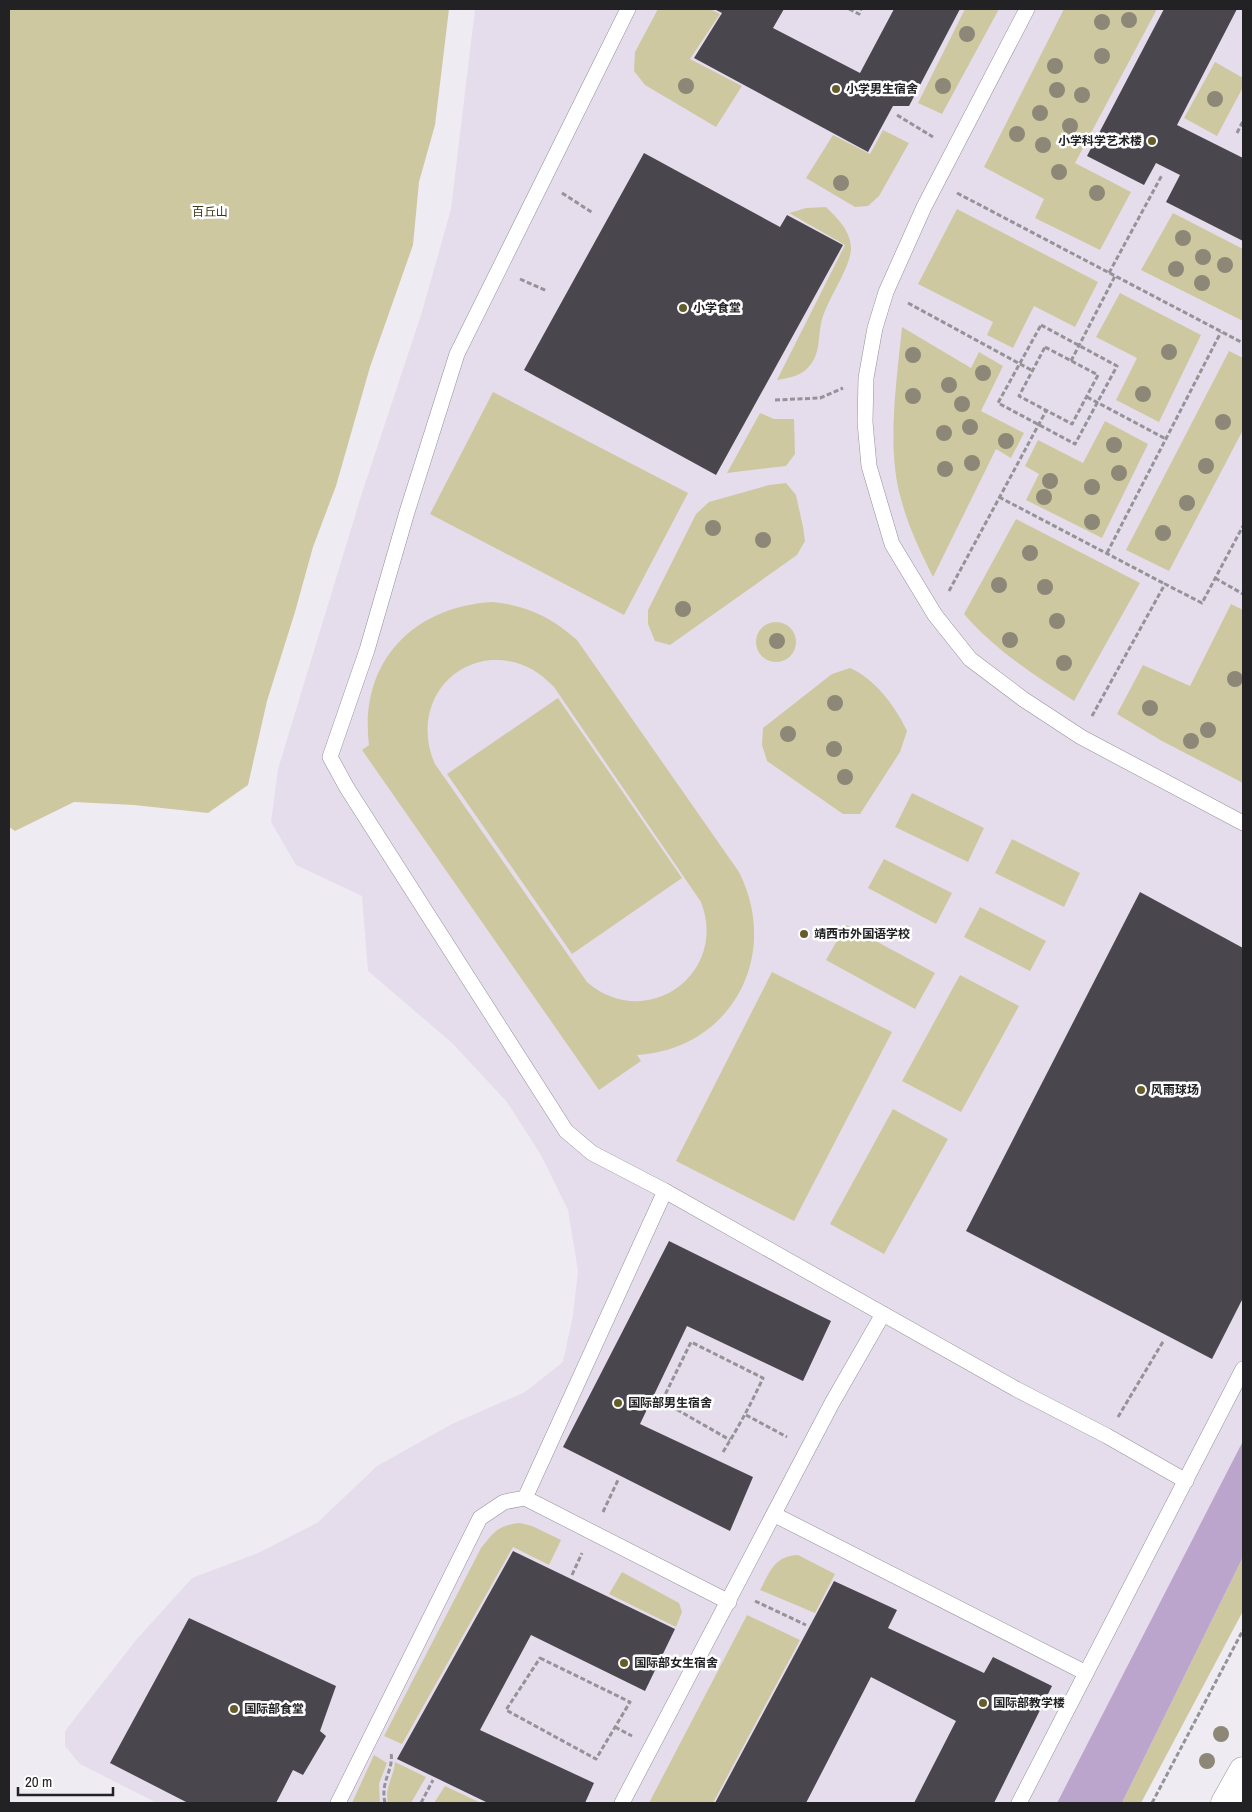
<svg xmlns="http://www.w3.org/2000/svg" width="1252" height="1812" font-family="'Archivo Narrow','Noto Sans SC',sans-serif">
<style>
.built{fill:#e5ddec}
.green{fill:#cec8a1;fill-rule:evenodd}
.water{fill:#bba5cc}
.building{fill:#4a464d}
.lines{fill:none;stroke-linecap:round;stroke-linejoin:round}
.service-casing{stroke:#959198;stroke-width:16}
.secondary-casing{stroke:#959198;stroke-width:29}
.path{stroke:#959398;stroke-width:3;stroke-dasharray:5 2.5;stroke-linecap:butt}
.service{stroke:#fff;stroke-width:15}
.secondary{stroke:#fff;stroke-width:28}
.tree{fill:#8d8777}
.poi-dot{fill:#655d29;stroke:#fff;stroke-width:2}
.labels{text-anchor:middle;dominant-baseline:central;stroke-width:5;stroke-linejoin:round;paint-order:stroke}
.poi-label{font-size:12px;font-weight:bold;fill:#222124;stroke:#fff;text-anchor:start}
.park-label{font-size:12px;fill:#3c3612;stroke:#fff}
</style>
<rect width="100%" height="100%" fill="#efebf3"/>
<polygon class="built" points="475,9 1243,9 1243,1441 1057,1803 157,1803 80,1764 65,1746 65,1731 136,1640 192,1578 258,1553 317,1523 377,1466 452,1424 525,1392 563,1362 573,1315 578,1271 568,1210 541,1155 507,1102 452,1043 368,971 362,896 296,865 271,822 278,769 362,493 422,312 451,209"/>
<g class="green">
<polygon points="9,9 449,9 435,125 419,182 413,245 370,367 336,486 313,547 295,612 267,701 248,785 208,813 134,805 74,802 15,831 9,827"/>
<polygon points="658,9 710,9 720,14 690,59 742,86 716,127 645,85 634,71 635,52"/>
<polygon points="965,9 999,9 942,114 918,103"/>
<polygon points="1064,9 1157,9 1075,163 1131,192 1100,250 1035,218 1044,199 984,167"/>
<polygon points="1215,62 1243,78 1243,87 1217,136 1184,118"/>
<polygon points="883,130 909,143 879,196 868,206 855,207 806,178 833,135 870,154"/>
<path d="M826,207C838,219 851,231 851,249C850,270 825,302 821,324C818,338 820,352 811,364C803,376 789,378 777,380L845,245L789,213L806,208Z"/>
<polygon points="957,209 1098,282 1075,327 1034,306 1013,348 987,335 993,322 918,284"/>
<polygon points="1173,213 1243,249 1243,321 1141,270"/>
<polygon points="1120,293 1201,335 1159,422 1116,400 1137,358 1096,337"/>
<path d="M902,327L971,368L979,352L1003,366L981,411L1024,433L1011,458L996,449L933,577C920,551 908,526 901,499C886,448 897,380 902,327Z"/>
<polygon points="1229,351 1243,358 1243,430 1169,571 1126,550"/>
<polygon points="493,392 688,493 624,615 430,514"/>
<polygon points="760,413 774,419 794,419 795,454 786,466 727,473"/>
<polygon points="1105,421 1148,444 1102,538 1026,500 1039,474 1025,466 1038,440 1083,463"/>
<polygon points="786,483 796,495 803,527 805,541 797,555 670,645 655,641 648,624 648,610 696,514 709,502 769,485"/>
<path d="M1016,519L1140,583L1074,701C1034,675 995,650 964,614Z"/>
<path d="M492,602C526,605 551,617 577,640L739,872C781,955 732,1049 637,1055L641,1061L599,1090L362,750L369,745C359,664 411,607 492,602ZM491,660C517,659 536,668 554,687L701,902C729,974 646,1033 587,982L435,764C414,718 439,665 491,660Z"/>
<polygon points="1231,604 1243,610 1243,783 1162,741 1117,714 1143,665 1190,686"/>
<circle cx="776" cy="642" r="20"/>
<path d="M850,668C875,679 895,706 907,731L900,752L860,814H843L767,761L762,745L763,728L832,674Z"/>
<polygon points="558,698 682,878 572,954 447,774"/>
<polygon points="912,793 984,828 968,862 895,827"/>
<polygon points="1012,839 1080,873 1064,907 995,873"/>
<polygon points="884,859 952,893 936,924 868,888"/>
<polygon points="980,907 1046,941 1030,971 964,937"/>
<polygon points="846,925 935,973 915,1009 826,960"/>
<polygon points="772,972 892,1032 794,1221 676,1161"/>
<polygon points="960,975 1019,1006 961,1112 902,1081"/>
<polygon points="893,1109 948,1139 884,1254 830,1224"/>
<path d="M520,1523L532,1526L561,1540L549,1565L513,1547L402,1744L384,1736L481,1548C494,1532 498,1525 520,1523Z"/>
<path d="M798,1555L835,1574L815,1613L760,1590C770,1572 774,1556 798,1555Z"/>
<polygon points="1243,1557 1243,1611 1141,1803 1122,1803"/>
<polygon points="622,1572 679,1603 682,1612 676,1627 609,1594"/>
<polygon points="747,1615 800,1640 713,1803 649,1803"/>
<polygon points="374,1755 387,1763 379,1784 380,1803 352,1803"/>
<path d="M395,1762L426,1777L411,1803H388C384,1787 394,1777 395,1762Z"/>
<polygon points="445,1786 481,1803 434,1803"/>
</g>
<polygon class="water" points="1243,1441 1243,1557 1122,1803 1057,1803"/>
<g class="building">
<polygon points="714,9 784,9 773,28 860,73 894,9 960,9 909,106 893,106 868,152 694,58 722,13"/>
<polygon points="1164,9 1237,9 1177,125 1243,158 1243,241 1166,202 1180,175 1156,163 1144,185 1087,156"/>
<polygon points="644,153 780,227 787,215 843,245 716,475 524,370"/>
<polygon points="1140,892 1243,948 1243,1298 1212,1359 966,1231"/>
<polygon points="669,1241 831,1321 803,1381 687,1326 640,1424 753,1477 730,1531 563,1447"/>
<polygon points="513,1551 675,1629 645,1691 531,1635 480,1730 594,1783 585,1803 488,1803 397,1759"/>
<polygon points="834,1581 897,1610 888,1628 984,1673 993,1657 1052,1686 994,1803 914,1803 956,1721 871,1677 806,1803 715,1803"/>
<polygon points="189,1618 336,1686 320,1731 326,1736 303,1775 293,1770 276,1803 188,1803 110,1763"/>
</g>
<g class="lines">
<g class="service-casing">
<g id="service">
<polyline points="628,9 457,354 407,512 367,650 330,757 347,788 566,1131 592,1153 665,1191 1016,1389 1107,1436 1186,1481"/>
<polyline points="1027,9 924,207 886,292 875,328 866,378 865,422 869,466 892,544 935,615 970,659 1023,699 1081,737 1243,823"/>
<polyline points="525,1498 729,1602"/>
<polyline points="775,1515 1086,1673"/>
<polyline points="338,1803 480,1518 504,1502 525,1498 665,1191"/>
<polyline points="622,1803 832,1403 883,1314"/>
<polyline points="1019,1803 1243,1369"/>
</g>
</g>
<g class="secondary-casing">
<polyline id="secondary" points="1225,1803 1243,1771"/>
</g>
<g class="path">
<polyline points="849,9 859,14 861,9"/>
<polyline points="897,115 933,137"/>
<polyline points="1237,133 1243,121"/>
<polyline points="562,193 593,213"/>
<polyline points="957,193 1243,343"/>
<polyline points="1109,273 1162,175"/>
<polyline points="520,279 547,291"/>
<polyline points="908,303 1033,371"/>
<polygon points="1041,325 1117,366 1075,444 998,403"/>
<polygon points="1045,347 1098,375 1072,424 1019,396"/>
<polyline points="1071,361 1115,276"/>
<polyline points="1087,397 1166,439"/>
<polyline points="775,400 820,398 843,388"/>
<polyline points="999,497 1165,584"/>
<polyline points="1107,553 1221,332"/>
<polyline points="1215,578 1243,594"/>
<polyline points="949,591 1046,411"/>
<polyline points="1092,716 1165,584 1202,603 1243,526"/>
<polyline points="746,1415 787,1437"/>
<polyline points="1118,1417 1164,1340"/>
<path d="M723,1452C738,1428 751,1404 763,1378L691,1342L662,1401L730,1440"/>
<polyline points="603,1512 618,1480"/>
<polyline points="572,1575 582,1553"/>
<polyline points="755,1601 806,1625"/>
<polygon points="540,1658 630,1702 596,1759 506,1710"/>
<polyline points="615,1727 632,1736"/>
<path d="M385,1803C380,1781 394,1770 391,1753"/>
<polyline points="421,1803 433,1780"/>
<polyline points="1152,1803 1243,1630"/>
</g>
<use href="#service" class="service"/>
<use href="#secondary" class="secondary"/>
</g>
<g class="tree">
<circle cx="1129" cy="20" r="8"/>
<circle cx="1102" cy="22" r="8"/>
<circle cx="967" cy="34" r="8"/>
<circle cx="1102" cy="56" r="8"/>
<circle cx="1055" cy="66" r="8"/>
<circle cx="686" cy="86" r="8"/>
<circle cx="943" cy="86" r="8"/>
<circle cx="1057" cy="90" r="8"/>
<circle cx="1082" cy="95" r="8"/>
<circle cx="1215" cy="99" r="8"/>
<circle cx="1040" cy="113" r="8"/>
<circle cx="1070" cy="126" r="8"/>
<circle cx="1017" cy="134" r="8"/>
<circle cx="1043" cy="145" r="8"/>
<circle cx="1059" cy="172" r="8"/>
<circle cx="841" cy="183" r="8"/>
<circle cx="1097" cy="193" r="8"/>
<circle cx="1183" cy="238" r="8"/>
<circle cx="1203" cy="257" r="8"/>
<circle cx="1225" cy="265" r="8"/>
<circle cx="1176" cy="269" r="8"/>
<circle cx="1202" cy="283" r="8"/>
<circle cx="1169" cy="352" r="8"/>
<circle cx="913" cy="355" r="8"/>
<circle cx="983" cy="373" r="8"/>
<circle cx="949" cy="385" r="8"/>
<circle cx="1143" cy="394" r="8"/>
<circle cx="913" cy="396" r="8"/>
<circle cx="962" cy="404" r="8"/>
<circle cx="1223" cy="422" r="8"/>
<circle cx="970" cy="427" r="8"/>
<circle cx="944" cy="433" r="8"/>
<circle cx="1006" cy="441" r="8"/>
<circle cx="1114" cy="445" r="8"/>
<circle cx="972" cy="463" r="8"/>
<circle cx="1206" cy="466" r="8"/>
<circle cx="945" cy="469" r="8"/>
<circle cx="1119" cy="473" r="8"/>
<circle cx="1050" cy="481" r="8"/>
<circle cx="1092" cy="487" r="8"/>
<circle cx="1044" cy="497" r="8"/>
<circle cx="1187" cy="503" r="8"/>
<circle cx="1092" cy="522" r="8"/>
<circle cx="713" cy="528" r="8"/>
<circle cx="1163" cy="533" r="8"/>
<circle cx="763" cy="540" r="8"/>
<circle cx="1030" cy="553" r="8"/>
<circle cx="999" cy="585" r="8"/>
<circle cx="1045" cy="587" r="8"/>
<circle cx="683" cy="609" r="8"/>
<circle cx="1057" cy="621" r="8"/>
<circle cx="1010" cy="640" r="8"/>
<circle cx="777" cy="641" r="8"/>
<circle cx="1064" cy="663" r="8"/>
<circle cx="1235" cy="679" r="8"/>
<circle cx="835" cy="703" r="8"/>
<circle cx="1150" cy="708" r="8"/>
<circle cx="1208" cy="730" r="8"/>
<circle cx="788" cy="734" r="8"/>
<circle cx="1191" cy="741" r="8"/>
<circle cx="834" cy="749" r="8"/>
<circle cx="845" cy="777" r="8"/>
<circle cx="1221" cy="1734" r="8"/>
<circle cx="1207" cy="1761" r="8"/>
</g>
<g class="poi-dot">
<circle cx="836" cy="89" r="5"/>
<circle cx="1152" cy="141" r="5"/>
<circle cx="683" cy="308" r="5"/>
<circle cx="804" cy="934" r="5"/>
<circle cx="1141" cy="1090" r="5"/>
<circle cx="618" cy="1403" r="5"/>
<circle cx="624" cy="1663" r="5"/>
<circle cx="983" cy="1703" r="5"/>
<circle cx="234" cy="1709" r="5"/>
</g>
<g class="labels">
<g class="poi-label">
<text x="846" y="89">小学男生宿舍</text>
<text x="1142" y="141" text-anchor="end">小学科学艺术楼</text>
<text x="693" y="308">小学食堂</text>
<text x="814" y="934">靖西市外国语学校</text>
<text x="1151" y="1090">风雨球场</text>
<text x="628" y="1403">国际部男生宿舍</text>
<text x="634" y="1663">国际部女生宿舍</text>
<text x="993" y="1703">国际部教学楼</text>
<text x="244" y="1709">国际部食堂</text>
</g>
<g class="park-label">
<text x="210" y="212">百丘山</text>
</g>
</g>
<rect width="1252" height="1812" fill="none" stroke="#222124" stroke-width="20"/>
<path d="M18 1787v8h95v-8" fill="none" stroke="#222124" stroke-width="2.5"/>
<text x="25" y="1787" font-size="15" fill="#222124" stroke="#ffffff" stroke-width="4" paint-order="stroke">20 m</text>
</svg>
